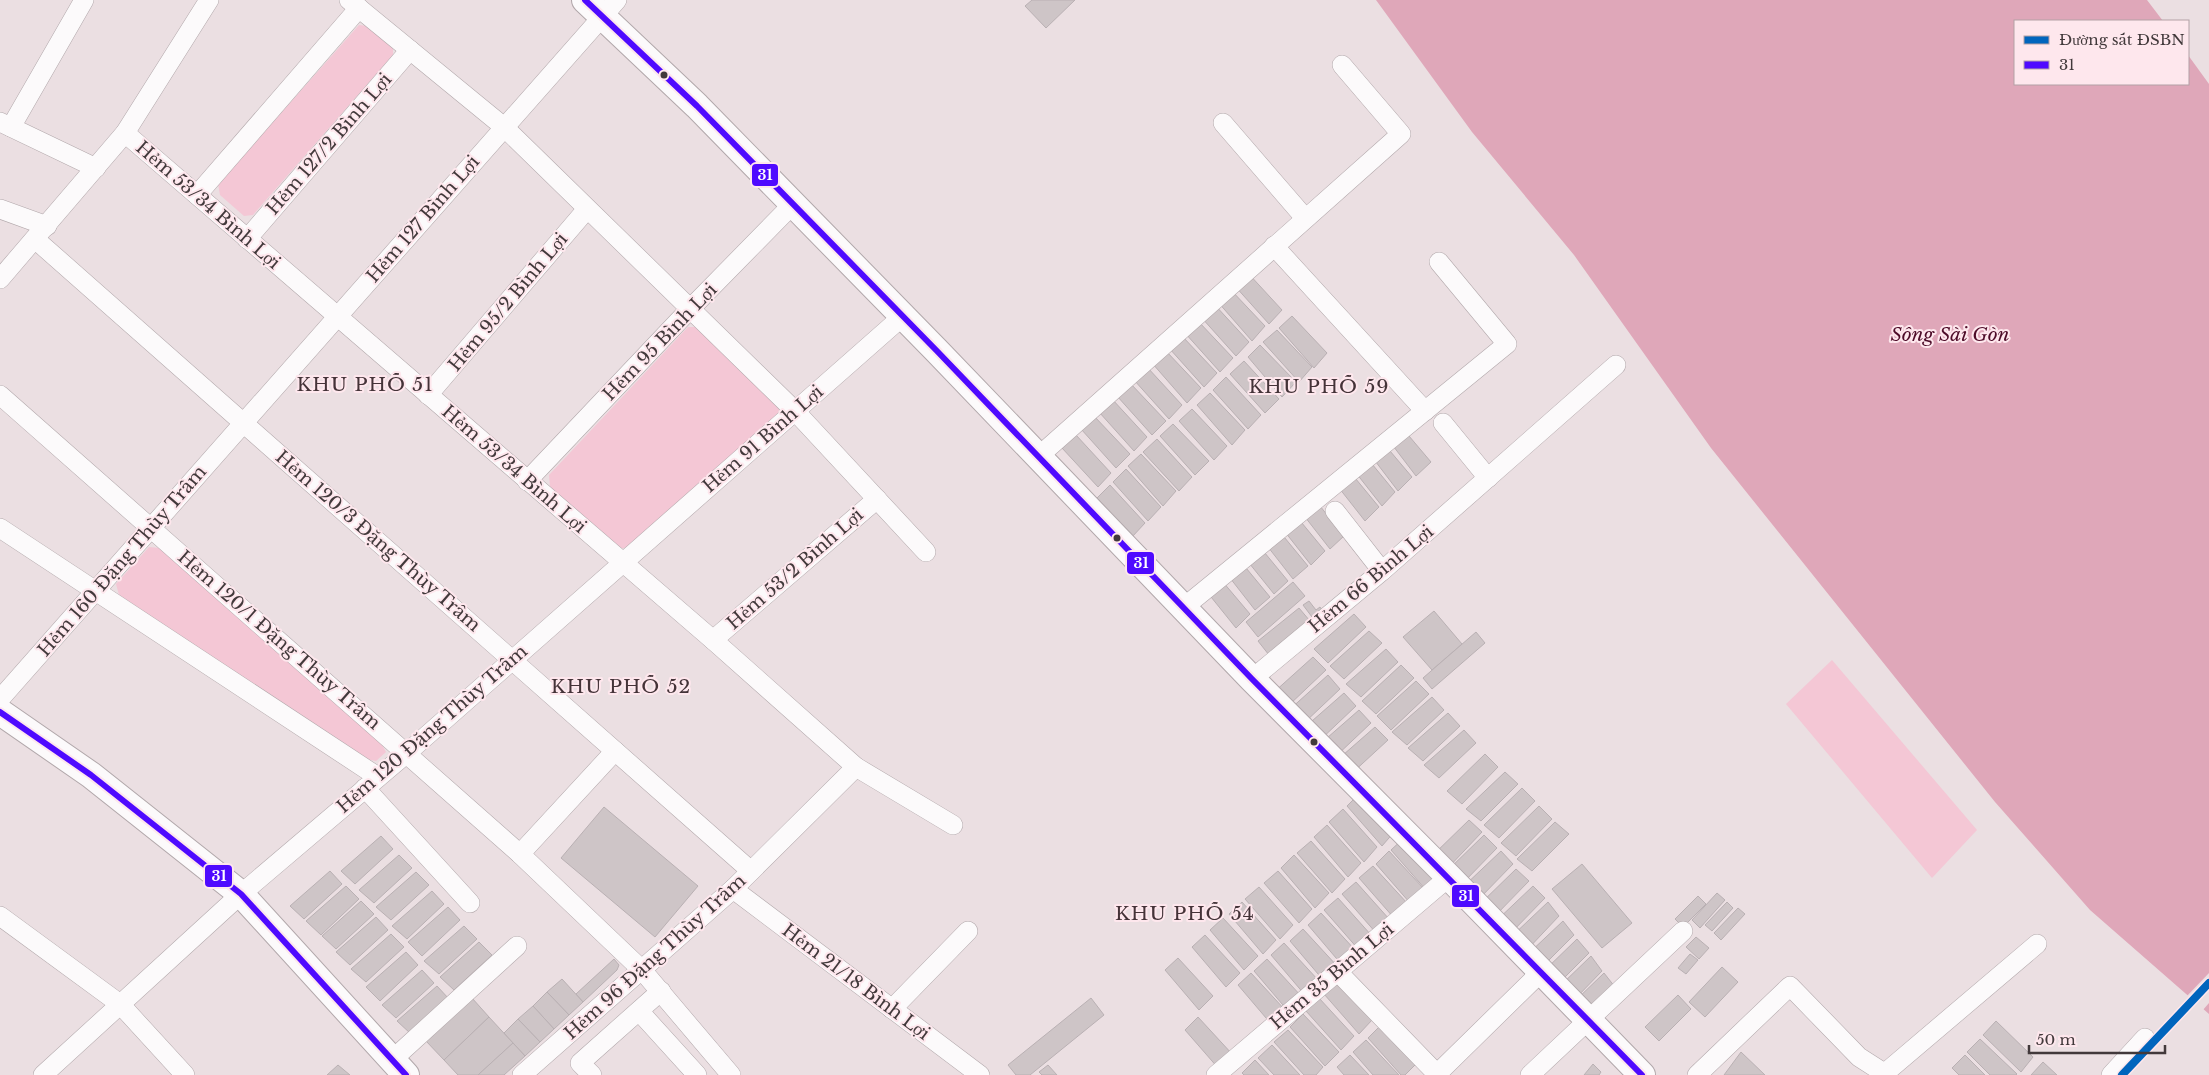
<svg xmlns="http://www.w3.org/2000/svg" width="2209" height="1075" font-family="'Libre Baskerville',serif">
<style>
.green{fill:#f4c7d5}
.water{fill:#dfa7b9}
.pier{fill:#ebdfe2}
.building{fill:#cec5c7;stroke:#b9b0b3}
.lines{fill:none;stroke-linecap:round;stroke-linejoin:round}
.street-casing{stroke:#b1a7aa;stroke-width:20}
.secondary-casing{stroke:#b1a7aa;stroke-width:28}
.street{stroke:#fcfafb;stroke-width:19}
.secondary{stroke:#fcfafb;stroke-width:26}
.bus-1-casing{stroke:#fee7ed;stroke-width:10}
.bus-1{stroke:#4f0aff;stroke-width:6}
.rail-1-casing{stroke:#fee7ed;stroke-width:11}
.rail-1{stroke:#0065bd;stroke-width:8}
.bus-dot{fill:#42393b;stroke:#fee7ed;stroke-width:2}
.labels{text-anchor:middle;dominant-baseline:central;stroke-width:4;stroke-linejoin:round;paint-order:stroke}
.street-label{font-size:18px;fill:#42393b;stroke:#fee7ed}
.water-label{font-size:19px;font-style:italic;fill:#4e0c29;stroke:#fee7ed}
.neighbourhood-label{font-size:19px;letter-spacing:1px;fill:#443338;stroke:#fee7ed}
.line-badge{stroke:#fee7ed;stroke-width:2}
.badge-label{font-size:14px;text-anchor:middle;font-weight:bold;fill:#fff}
</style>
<rect width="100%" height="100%" fill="#ebdfe2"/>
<g class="green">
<polygon points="359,25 368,26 393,46 393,55 253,215 244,216 220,195 218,184"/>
<polygon points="688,327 697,327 780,407 777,416 629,547 619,549 550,488 549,475"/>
<polygon points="149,547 160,548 381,743 386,752 376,761 366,759 119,595 116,584"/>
<polygon points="1832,660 1977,830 1932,878 1786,704"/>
</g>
<polygon class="water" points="1376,0 2147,0 2163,21 2015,21 2015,84 2188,84 2188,55 2209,84 2209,1014 2090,910 1995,802 1711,448 1574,255 1472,132"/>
<polygon class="pier" points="2209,973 2209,1003 2202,1011 2186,997"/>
<g class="building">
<polygon points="1032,0 1075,0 1046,28 1025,6"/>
<polygon points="1247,272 1282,310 1269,324 1234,285"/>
<polygon points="1230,289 1265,326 1252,341 1217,301"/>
<polygon points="1214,304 1249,342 1236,356 1201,317"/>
<polygon points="1292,316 1327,353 1314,368 1279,328"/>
<polygon points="1198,321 1233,358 1220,372 1185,333"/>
<polygon points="1277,330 1312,367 1299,382 1263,342"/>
<polygon points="1182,336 1217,373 1204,387 1169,348"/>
<polygon points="1260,345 1296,382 1282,397 1248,357"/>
<polygon points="1166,351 1201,388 1187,403 1152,363"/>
<polygon points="1244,361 1279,399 1265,413 1230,374"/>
<polygon points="1147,367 1182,405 1169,419 1134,380"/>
<polygon points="1226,377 1261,415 1248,429 1213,390"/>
<polygon points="1130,383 1166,421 1152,435 1117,396"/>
<polygon points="1210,393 1245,430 1232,445 1197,405"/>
<polygon points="1112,399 1147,437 1134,451 1099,412"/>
<polygon points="1192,409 1227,446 1214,460 1179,421"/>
<polygon points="1094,416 1130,454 1116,468 1081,429"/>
<polygon points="1398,423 1431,462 1416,476 1384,434"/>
<polygon points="1173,424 1209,461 1195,475 1160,436"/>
<polygon points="1076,435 1111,473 1098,487 1062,448"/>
<polygon points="1379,438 1412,477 1398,491 1366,449"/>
<polygon points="1157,439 1192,477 1179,491 1143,452"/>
<polygon points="1363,453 1395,492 1382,506 1349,464"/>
<polygon points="1141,454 1176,491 1163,506 1128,466"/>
<polygon points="1346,467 1379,507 1365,521 1332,479"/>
<polygon points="1126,469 1161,507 1148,521 1113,482"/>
<polygon points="1110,485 1145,523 1132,537 1097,498"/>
<polygon points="1312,496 1344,536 1330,549 1298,508"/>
<polygon points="1292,511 1325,551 1311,565 1278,523"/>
<polygon points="1275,526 1308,566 1293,579 1261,538"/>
<polygon points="1255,541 1288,581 1274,594 1241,553"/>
<polygon points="1237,557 1270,597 1255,610 1223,569"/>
<polygon points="1217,575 1250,614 1236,628 1203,587"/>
<polygon points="1293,582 1305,596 1258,637 1246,622"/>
<polygon points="1309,601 1316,610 1320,607 1325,614 1315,621 1303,605"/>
<polygon points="1299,608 1310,621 1269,655 1258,641"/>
<polygon points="1434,611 1462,644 1432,670 1403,637"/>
<polygon points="1354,614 1366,627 1328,663 1314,649"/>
<polygon points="1369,631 1382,643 1344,679 1330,666"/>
<polygon points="1476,632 1485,643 1432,689 1423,678"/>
<polygon points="1386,649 1398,662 1361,697 1346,684"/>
<polygon points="1313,657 1326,670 1288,706 1273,693"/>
<polygon points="1401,665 1414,678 1376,714 1362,701"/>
<polygon points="1328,675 1340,689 1303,724 1288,711"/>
<polygon points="1416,681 1429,694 1391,730 1377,716"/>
<polygon points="1344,693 1356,706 1318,742 1304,728"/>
<polygon points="1432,697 1444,710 1407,745 1392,732"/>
<polygon points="1359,710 1371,723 1334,758 1319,745"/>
<polygon points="1448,713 1460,726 1423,761 1408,748"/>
<polygon points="1375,727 1388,740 1350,775 1335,762"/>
<polygon points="1464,730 1476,743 1439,778 1424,765"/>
<polygon points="1485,754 1498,767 1462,804 1447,791"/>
<polygon points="1505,772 1518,784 1481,821 1466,809"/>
<polygon points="1522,788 1535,801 1499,838 1484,825"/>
<polygon points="1360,793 1395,831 1382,846 1347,806"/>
<polygon points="1539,806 1552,819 1516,856 1501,843"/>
<polygon points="604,807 698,886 655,937 561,858"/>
<polygon points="1343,809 1377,847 1364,862 1329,822"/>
<polygon points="1469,820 1482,832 1446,870 1431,857"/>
<polygon points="1555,822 1569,834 1532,871 1517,859"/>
<polygon points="1327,825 1361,863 1348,877 1314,837"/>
<polygon points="1484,835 1497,848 1461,885 1446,872"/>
<polygon points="381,836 393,849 355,884 341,871"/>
<polygon points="1405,837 1439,875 1426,890 1391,850"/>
<polygon points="1311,841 1345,879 1332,893 1297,853"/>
<polygon points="1389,851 1424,889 1410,903 1376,864"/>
<polygon points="1501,851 1513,864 1477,901 1462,888"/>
<polygon points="399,855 412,868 374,903 359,890"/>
<polygon points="1294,855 1329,893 1315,908 1281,868"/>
<polygon points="1582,864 1632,923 1602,948 1552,889"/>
<polygon points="1373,866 1408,904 1394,918 1359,878"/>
<polygon points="1516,869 1529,881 1493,918 1478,906"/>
<polygon points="330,871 342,884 304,919 290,906"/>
<polygon points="1278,871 1312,909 1299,923 1264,883"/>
<polygon points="416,872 429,885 391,920 376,907"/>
<polygon points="1356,882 1390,920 1377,934 1342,894"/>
<polygon points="346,886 359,899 321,935 306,921"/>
<polygon points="1533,886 1545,898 1509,935 1494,923"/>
<polygon points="1259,887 1293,925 1280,939 1245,899"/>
<polygon points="432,891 444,904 407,939 392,926"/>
<polygon points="1717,893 1725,900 1700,928 1692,920"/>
<polygon points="1698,896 1706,904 1683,927 1675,919"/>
<polygon points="1338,898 1372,936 1359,950 1324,910"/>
<polygon points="361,901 374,914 336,949 322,936"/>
<polygon points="1242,902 1276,940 1263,954 1229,914"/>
<polygon points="1548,902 1559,916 1526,951 1510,938"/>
<polygon points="1727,902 1733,908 1712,931 1705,925"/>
<polygon points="448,907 460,920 422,956 408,942"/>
<polygon points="1738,908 1745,914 1721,940 1714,933"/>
<polygon points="1321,913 1356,951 1342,965 1308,925"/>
<polygon points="376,917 388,930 350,965 336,952"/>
<polygon points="1223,918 1258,956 1244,970 1210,930"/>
<polygon points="1563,921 1574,935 1542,967 1527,955"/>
<polygon points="464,926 477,939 439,974 424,961"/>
<polygon points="1303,929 1338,967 1324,981 1290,941"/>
<polygon points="391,934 404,947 366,982 351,969"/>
<polygon points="1205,935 1240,973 1226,987 1192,947"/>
<polygon points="1696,937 1709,948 1699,959 1686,947"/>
<polygon points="1577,939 1589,953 1559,983 1544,971"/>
<polygon points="479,942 492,955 454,990 440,977"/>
<polygon points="1284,943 1319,981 1305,995 1271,955"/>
<polygon points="406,952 418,965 380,1001 366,987"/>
<polygon points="1690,954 1698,960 1686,974 1678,968"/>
<polygon points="1591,956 1602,971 1575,999 1560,986"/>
<polygon points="1178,958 1213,996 1199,1010 1165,970"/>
<polygon points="614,959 619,965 617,970 583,1002 576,994"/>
<polygon points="1267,959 1302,997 1288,1011 1254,971"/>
<polygon points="1722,967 1738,982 1705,1017 1689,1002"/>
<polygon points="422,970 434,983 396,1018 382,1005"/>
<polygon points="1251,973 1286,1011 1272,1025 1238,985"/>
<polygon points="1604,973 1615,987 1590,1013 1575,1001"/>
<polygon points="562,979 583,1002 569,1015 547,992"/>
<polygon points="1337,982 1372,1020 1359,1034 1324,994"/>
<polygon points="437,986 449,999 411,1034 397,1021"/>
<polygon points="547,992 569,1015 554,1029 533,1006"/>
<polygon points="1678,995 1691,1009 1659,1041 1645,1027"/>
<polygon points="472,998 489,1017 444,1060 426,1041"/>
<polygon points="1091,998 1104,1015 1030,1075 1016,1075 1008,1065"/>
<polygon points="1319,998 1354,1036 1341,1050 1306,1011"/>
<polygon points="533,1006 554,1029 540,1042 518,1019"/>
<polygon points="1303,1014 1339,1052 1325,1066 1290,1027"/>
<polygon points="489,1017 513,1043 478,1075 458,1075 444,1060"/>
<polygon points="1198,1017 1233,1055 1219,1069 1185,1030"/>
<polygon points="518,1019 540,1042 525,1056 504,1033"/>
<polygon points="1996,1021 2033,1057 2021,1072 1983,1035"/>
<polygon points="1381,1025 1417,1063 1405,1075 1401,1075 1368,1038"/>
<polygon points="1288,1030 1323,1067 1316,1075 1304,1075 1274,1042"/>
<polygon points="1980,1039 2017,1074 2016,1075 1990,1075 1967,1052"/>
<polygon points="1366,1040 1399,1075 1373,1075 1353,1052"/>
<polygon points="513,1043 525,1056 504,1075 478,1075"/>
<polygon points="1272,1045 1300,1075 1274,1075 1258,1058"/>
<polygon points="1741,1052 1765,1075 1724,1075"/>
<polygon points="1350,1055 1369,1075 1344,1075 1337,1067"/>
<polygon points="1965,1055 1985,1075 1959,1075 1952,1068"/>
<polygon points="1255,1060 1269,1075 1244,1075 1242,1073"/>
<polygon points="2043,1062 2057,1075 2031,1075"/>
<polygon points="1593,1064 1601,1072 1599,1075 1584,1075"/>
<polygon points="338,1065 350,1075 327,1075"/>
<polygon points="1048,1065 1057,1075 1042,1075 1039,1072"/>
</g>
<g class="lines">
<g class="street-casing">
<g id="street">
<polyline points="349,0 504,127 795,411 926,552"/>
<polyline points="0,122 96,168"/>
<polyline points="1223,123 1305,218"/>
<polyline points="11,127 84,0"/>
<polyline points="125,133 713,640 856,767 953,825"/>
<polyline points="197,195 359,8"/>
<polyline points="0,209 47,226"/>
<polyline points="35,239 751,871"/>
<polyline points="247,239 410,50"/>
<polyline points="1274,246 1425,411"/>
<polyline points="0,279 125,133 209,0"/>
<polyline points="0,395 520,854 642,970 731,1075"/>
<polyline points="428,395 587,209"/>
<polyline points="1443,423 1488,478"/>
<polyline points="1039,456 1401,134 1342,65"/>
<polyline points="527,481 690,309 793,204"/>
<polyline points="1335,511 1382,571"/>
<polyline points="0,528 378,777"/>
<polyline points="1183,608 1507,344 1439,262"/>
<polyline points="713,640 877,499"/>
<polyline points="1252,679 1382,571 1616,365"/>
<polyline points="0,699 617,0"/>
<polyline points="365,788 470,903"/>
<polyline points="520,854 615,751"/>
<polyline points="733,889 980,1075"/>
<polyline points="0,916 120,1004 185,1075"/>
<polyline points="1338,972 1438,1075"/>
<polyline points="892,1009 968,931"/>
<polyline points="639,1011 697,1075"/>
<polyline points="392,1060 517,946"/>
<polyline points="1885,1073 2037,944"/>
<polyline points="1437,1074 1541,972"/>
<polyline points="43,1075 241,894 407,753 903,316"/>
<polyline points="522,1075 733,889 856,767"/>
<polyline points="592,1075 580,1063 661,991"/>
<polyline points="1216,1075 1449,877"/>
<polyline points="1530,1075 1683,931"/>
<polyline points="1697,1075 1790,986 1859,1057 1887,1075"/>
<polyline points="2111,1075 2145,1038"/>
</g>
</g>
<g class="secondary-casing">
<g id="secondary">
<polyline points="585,0 697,106 936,350 1252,679 1449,877 1642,1075"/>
<polyline points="0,712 91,775 241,894 406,1075"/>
</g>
</g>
<use href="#street" class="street"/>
<use href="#secondary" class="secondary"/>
<g class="bus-1-casing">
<g id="bus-1">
<polyline points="585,0 697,106 936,350 1252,679 1642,1075"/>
<polyline points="0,712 91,775 241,894 406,1075"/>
</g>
</g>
<use href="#bus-1" class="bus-1"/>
<g class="rail-1-casing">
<polyline id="rail-1" points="2122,1075 2209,983"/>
</g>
<use href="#rail-1" class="rail-1"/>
</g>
<g class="bus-dot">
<circle cx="664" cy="75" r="4.5"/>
<circle cx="1117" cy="538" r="4.5"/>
<circle cx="1314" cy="742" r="4.5"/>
</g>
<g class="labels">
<g class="street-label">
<text transform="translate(329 144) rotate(-49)">Hẻm 127/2 Bình Lợi</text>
<text transform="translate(208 205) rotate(41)">Hẻm 53/34 Bình Lợi</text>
<text transform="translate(423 219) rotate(-49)">Hẻm 127 Bình Lợi</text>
<text transform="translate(508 302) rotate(-50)">Hẻm 95/2 Bình Lợi</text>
<text transform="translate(660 342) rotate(-46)">Hẻm 95 Bình Lợi</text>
<text transform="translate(763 439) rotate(-41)">Hẻm 91 Bình Lợi</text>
<text transform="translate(514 469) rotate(41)">Hẻm 53/34 Bình Lợi</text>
<text transform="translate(378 541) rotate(41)">Hẻm 120/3 Đặng Thùy Trâm</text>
<text transform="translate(122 561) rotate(-49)">Hẻm 160 Đặng Thùy Trâm</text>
<text transform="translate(795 569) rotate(-41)">Hẻm 53/2 Bình Lợi</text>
<text transform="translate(1371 579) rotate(-40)">Hẻm 66 Bình Lợi</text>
<text transform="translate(279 640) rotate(41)">Hẻm 120/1 Đặng Thùy Trâm</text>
<text transform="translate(432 729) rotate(-41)">Hẻm 120 Đặng Thùy Trâm</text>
<text transform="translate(655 957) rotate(-42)">Hẻm 96 Đặng Thùy Trâm</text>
<text transform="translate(1332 976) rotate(-40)">Hẻm 35 Bình Lợi</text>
<text transform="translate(856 982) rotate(37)">Hẻm 21/18 Bình Lợi</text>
</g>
<g class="water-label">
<text x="1950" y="334">Sông Sài Gòn</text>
</g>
<g class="neighbourhood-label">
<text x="365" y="384">KHU PHỐ 51</text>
<text x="1319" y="386">KHU PHỐ 59</text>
<text x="621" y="686">KHU PHỐ 52</text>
<text x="1185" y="913">KHU PHỐ 54</text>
</g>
</g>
<g class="line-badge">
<rect x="751" y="163" width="28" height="24" rx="5" fill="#4f0aff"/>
<rect x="1126" y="551" width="29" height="24" rx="5" fill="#4f0aff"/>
<rect x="204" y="864" width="29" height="24" rx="5" fill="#4f0aff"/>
<rect x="1451" y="884" width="29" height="24" rx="5" fill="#4f0aff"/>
</g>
<g class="badge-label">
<text x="765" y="180">31</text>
<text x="1141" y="568">31</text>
<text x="219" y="881">31</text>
<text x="1466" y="901">31</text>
</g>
<rect x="2014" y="20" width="175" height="65" fill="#fee7ed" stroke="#b3a1a6"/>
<rect x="2024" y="36" width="25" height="8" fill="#0065bd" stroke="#b3a1a6"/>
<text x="2059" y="45" font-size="15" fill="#42393b">Đường sắt ĐSBN</text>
<rect x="2024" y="61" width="25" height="8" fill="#4f0aff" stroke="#b3a1a6"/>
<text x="2059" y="70" font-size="15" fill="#42393b">31</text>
<path d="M2029 1045v8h136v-8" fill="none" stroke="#42393b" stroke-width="2.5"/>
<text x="2036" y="1045" font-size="15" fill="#42393b" stroke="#fee7ed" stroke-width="4" paint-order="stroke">50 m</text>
</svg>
